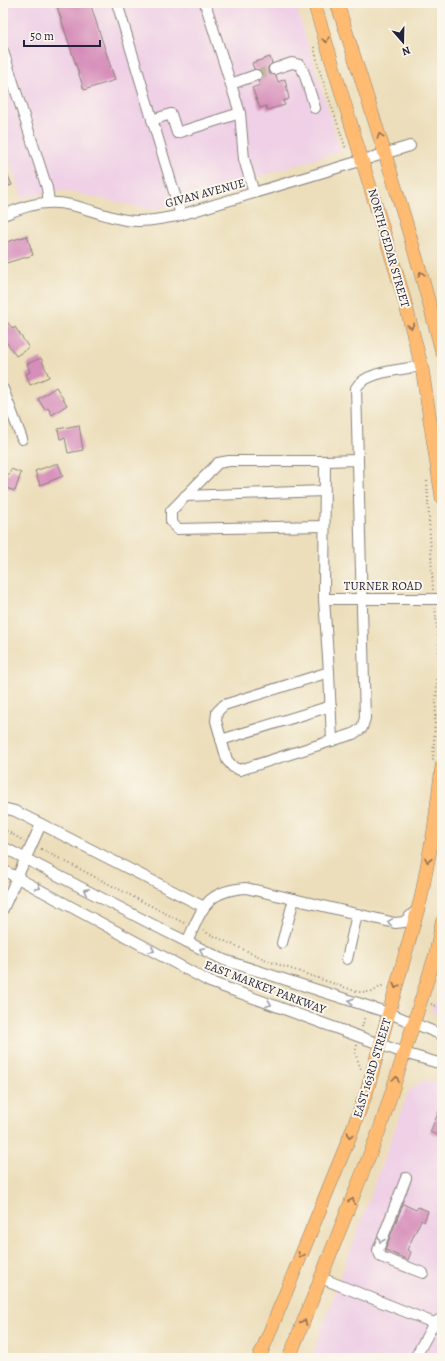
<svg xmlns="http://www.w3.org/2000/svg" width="445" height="1361" font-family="Alegreya,serif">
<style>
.built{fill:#efd0e6}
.building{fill:#d68db9}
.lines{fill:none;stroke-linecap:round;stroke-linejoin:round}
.minor-tunnel{stroke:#c4b8a1;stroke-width:10;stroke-dasharray:10 5;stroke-linecap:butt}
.minor-casing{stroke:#87807a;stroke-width:12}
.major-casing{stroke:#87807a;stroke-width:14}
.path{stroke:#87807a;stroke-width:2;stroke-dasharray:1 3;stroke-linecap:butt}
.minor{stroke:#fff;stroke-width:10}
.major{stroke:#febb71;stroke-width:13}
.oneway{stroke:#906e56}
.oneway2{stroke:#9c9ca7}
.labels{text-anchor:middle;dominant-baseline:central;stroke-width:4;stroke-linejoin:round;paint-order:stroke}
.street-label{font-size:12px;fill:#22223b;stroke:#fbf7ec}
</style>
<rect width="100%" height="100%" fill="#fbf7ec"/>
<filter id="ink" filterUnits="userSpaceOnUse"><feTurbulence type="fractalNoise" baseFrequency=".025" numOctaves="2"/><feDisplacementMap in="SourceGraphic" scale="8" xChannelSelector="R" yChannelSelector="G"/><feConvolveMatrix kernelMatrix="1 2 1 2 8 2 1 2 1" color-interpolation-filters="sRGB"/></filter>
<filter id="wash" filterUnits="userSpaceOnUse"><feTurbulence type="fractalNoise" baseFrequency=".012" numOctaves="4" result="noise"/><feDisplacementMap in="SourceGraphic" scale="16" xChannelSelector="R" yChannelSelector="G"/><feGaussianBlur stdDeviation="0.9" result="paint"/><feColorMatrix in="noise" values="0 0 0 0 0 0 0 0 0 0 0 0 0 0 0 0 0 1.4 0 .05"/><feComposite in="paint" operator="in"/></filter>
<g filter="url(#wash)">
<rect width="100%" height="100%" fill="#ecdeba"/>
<g class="built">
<polygon points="3,3 295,3 341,151 153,210 62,190 22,198 3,139"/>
<polygon points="442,984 442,1017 431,1012"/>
<polygon points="422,1081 442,1081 442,1358 311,1358 409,1090"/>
</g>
<g id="blocks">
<g class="building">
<polygon points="56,3 90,3 115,80 84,90"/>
<polygon points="270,57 272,63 268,67 268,71 270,74 276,75 278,82 285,79 289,99 283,101 285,105 267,110 266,106 260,108 252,88 260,85 258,81 262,76 260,70 254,69 252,63"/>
<polygon points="3,164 12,185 3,188"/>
<polygon points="27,236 33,255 3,264 3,243"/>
<polygon points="3,317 13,329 15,327 29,348 16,356 3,337"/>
<polygon points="41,358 49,377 30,385 26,374 30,372 27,364"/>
<polygon points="56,387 67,405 52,415 48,408 45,410 38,399"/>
<polygon points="79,425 83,450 68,453 65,438 60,439 58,429"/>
<polygon points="58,463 63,476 40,485 35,471"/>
<polygon points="11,469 21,473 15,491 3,487 3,472 9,475"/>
<polygon points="442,1104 442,1137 430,1132"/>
<polygon points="403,1204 416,1210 418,1207 428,1211 424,1222 421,1220 407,1250 411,1252 408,1260 385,1250"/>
</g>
</g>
</g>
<g filter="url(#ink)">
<use href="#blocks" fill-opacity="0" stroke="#87807a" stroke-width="1"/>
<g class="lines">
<polyline class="minor-tunnel" points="256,75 274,69"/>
<g class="minor-casing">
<g id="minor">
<polyline points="117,3 181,215"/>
<polyline points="205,3 240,113 244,159 254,193"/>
<polyline points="3,51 47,188 49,202"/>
<polyline points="274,69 292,63 300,65 304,73 315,108"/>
<polyline points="231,84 256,75"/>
<polyline points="152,120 171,114 177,133 240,113"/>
<path d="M3,215C17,210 32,203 47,203C74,201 100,216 126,220C143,223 160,219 177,216L410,146"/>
<polyline points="3,389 22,439"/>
<path d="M358,460L325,461L324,599L329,672L224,705L217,712L216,721L227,760L233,767L240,770L353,734L362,728L365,718L356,388C366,371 402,370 421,366"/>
<polyline points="185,496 324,491"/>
<polyline points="324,526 177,529 171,521 171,511 218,463 229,461 325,461"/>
<polyline points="324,599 442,599"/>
<polyline points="329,672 332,741"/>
<polyline points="221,740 331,706"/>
<polyline points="3,808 15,811 41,824"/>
<polyline points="3,847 163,930 224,960 389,1013 442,1035"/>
<polyline points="3,870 210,982 404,1053 442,1064"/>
<polyline points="3,909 41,824 204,907"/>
<path d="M187,942C203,908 205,891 246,888L395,923L404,922L419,908"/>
<polyline points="282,943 294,899"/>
<polyline points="347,959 357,914"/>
<polyline points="406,1178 378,1250 381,1257 423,1273"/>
<polyline points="321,1278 434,1323 442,1318"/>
<polyline points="415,1358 434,1323"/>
</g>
</g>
<g class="major-casing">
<g id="major">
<polyline points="314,3 402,291 422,368 442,498"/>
<path d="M337,3C374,119 412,234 442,352"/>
<polyline points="259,1358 348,1141 367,1091 421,898 434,829 442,766"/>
<polyline points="289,1358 381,1126 436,953 442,922"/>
</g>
</g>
<g class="path">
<polyline points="314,47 319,69 346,149"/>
<polyline points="427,481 433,590"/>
<polyline points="433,760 439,647 435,608"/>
<polyline points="3,829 24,841"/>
<polyline points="41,849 186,924"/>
<polyline points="203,931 271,962 358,992 372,992 385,984"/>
<polyline points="431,1004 442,1008"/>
<polyline points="362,1027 365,1016"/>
<polyline points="357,1045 355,1053 361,1069"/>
</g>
<use href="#minor" class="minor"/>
<use href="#major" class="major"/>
</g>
<defs><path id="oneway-chevron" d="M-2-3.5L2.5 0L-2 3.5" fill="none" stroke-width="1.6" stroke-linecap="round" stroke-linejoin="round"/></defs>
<g class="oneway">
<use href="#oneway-chevron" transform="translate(326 40) rotate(73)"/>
<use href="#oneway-chevron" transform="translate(380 136) rotate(-108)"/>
<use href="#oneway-chevron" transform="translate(421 274) rotate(-107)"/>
<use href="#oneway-chevron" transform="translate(411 326) rotate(76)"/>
<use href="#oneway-chevron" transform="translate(428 860) rotate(100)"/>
<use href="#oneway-chevron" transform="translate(396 986) rotate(106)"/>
<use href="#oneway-chevron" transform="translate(396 1079) rotate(-73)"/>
<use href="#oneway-chevron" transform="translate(350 1135) rotate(110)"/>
<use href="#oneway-chevron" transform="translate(352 1201) rotate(-68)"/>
<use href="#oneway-chevron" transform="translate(301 1255) rotate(112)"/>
<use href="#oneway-chevron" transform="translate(304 1322) rotate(-68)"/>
</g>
<g class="oneway2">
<use href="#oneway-chevron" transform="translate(38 887) rotate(29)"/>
<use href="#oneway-chevron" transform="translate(86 891) rotate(-153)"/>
<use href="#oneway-chevron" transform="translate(390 922) rotate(-171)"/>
<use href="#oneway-chevron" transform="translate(152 950) rotate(29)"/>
<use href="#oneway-chevron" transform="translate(202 950) rotate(-154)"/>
<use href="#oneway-chevron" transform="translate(351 1001) rotate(-162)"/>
<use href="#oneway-chevron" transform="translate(269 1004) rotate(20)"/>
<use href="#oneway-chevron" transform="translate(381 1240) rotate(112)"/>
</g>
</g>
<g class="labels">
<g class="street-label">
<text transform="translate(205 193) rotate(-15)">GIVAN AVENUE</text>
<text transform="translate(389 248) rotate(74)">NORTH CEDAR STREET</text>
<text x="383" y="586">TURNER ROAD</text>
<text transform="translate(265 987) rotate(21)">EAST MARKEY PARKWAY</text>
<text transform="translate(372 1068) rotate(-73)">EAST 163RD STREET</text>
</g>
</g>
<rect width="445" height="1361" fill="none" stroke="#fbf7ec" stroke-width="16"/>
<g transform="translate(403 42) rotate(160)" stroke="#fbf7ec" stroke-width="3" paint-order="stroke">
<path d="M0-3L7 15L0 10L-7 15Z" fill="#22223b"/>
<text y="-6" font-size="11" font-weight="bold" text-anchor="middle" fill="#22223b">N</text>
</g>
<path d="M24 40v6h76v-6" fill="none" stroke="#22223b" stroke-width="2"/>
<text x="30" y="40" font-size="12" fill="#22223b" stroke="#fbf7ec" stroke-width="3" paint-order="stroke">50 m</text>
</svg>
